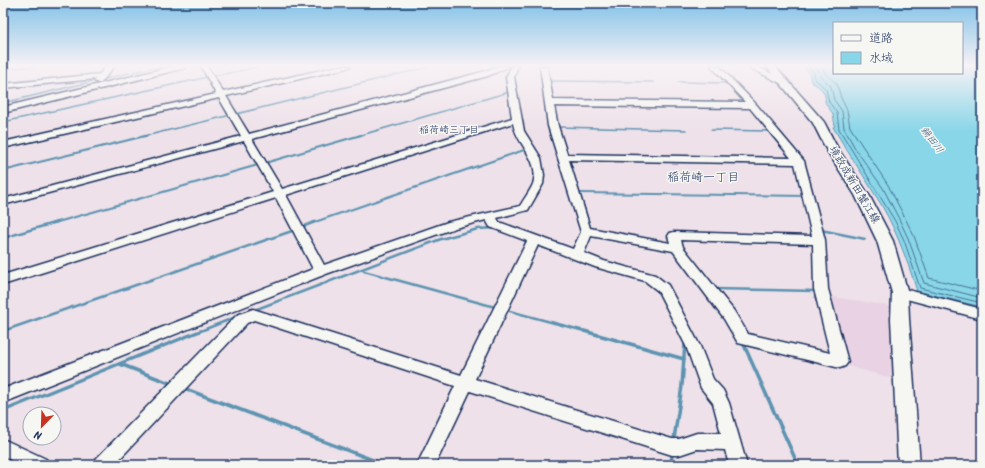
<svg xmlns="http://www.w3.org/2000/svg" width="985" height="468" font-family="Kalam,'Klee One',sans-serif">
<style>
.built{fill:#e8d2e3}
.water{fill:#89d6e8;stroke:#5d93b1}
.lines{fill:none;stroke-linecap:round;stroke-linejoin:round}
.shore{stroke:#477295;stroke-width:1}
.stream-far3{stroke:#5d93b1;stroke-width:1.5}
.stream-far2{stroke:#5d93b1;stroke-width:2}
.stream-far1{stroke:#5d93b1;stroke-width:2.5}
.stream{stroke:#5d93b1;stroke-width:3.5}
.minor-casing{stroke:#1b2f5e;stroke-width:3}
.major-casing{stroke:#1b2f5e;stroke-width:3}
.minor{fill:#f6f6f2;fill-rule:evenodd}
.major{fill:#f6f6f2;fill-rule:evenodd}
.labels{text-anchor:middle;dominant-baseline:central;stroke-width:3;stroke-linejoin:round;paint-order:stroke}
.far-neighbourhood-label{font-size:10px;fill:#1b2f5e;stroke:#f6f6f2}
.far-water-label{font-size:10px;font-style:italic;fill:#365980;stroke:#f6f6f2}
.street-label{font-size:11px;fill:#1b2f5e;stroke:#f6f6f2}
.neighbourhood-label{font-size:12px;fill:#1b2f5e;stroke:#f6f6f2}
</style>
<rect width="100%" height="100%" fill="#eee1e9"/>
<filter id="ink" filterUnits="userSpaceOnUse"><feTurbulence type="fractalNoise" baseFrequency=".025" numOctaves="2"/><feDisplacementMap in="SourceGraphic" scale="8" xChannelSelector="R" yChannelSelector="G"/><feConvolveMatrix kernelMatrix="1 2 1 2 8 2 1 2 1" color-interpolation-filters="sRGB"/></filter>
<g filter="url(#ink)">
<polygon class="built" points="826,296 897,307 901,381 845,365"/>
<path class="water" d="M804,66H834V73H962V66H982V307L917,291C906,257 894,223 874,193C861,171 846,150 833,127L835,126L833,114L825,102C827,92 819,86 811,82L810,75Z"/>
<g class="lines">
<g class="shore">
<polyline points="808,66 814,73 815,79 826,89 829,102 837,113 839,129 895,221 904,240 920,288 982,303"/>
<polyline points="814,66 818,70 820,76 831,86 834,100 842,111 844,128 856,150 883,188 899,219 908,238 924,283 982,298"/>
<polyline points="822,66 825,73 837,84 841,98 847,110 850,127 888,185 904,216 914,236 929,278 982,291"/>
</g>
<g class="stream-far3">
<polyline points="3,69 37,66"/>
<polyline points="133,72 160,66"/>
<polyline points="214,76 264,66"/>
<polyline points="507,76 511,66"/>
<polyline points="105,79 129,73"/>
<polyline points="550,81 653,82"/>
<polyline points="678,82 729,83"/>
<polyline points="3,103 94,81"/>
<polyline points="236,114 432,66"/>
<polyline points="3,122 208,77"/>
<polyline points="557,127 686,130"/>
<polyline points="711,130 770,131"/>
<polyline points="145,136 227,116"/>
<polyline points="358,136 509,92"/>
</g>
<g class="stream-far2">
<polyline points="569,160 589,223"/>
<polyline points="265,163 361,135"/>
<polyline points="3,171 149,135"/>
<polyline points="580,193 804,196"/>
<polyline points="54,223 258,165"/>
<polyline points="312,223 527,149"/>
</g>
<g class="stream-far1">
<polyline points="588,222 590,228"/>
<polyline points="302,227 315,222"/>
<polyline points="821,230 865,239"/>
<polyline points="3,238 57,222"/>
<polyline points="539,246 548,249"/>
<polyline points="364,271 495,307"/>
<polyline points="713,289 816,291"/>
<polyline points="257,309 441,239 478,229 495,228"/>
<polyline points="506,310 588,332"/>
<polyline points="3,331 292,231"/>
<polyline points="198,332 236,317"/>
</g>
<g class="stream">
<polyline points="584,331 684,359"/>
<polyline points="744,345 798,465"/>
<polyline points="120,364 172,384"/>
<polyline points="183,388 386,465"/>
<polyline points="3,411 200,331"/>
<polyline points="674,439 682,386 685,342"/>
<polyline points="671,465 672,454"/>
</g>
<g class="minor-casing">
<g id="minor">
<polygon points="106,66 114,66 101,83 98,83 94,81 95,79 3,88 3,84 100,74"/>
<polygon points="175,66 186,66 185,68 3,113 3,107"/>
<path d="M201,66H207L223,92L339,66H351L347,68L226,96L249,134L482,72L500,66H510L488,76L252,139L282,189L512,118L506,77L512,66H518L514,77L524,131L541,158L544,175L543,184L528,210L497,218L499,222L573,249L581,232L548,126L540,66H547L553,100L745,102L711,66H719L755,103L804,161L825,240L828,289L848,362L845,366L840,368L738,343L724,319L673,251L591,236L584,253L604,261L655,275L668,285L700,346L713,379L723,390L729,403L747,465H729L725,450L697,449L679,455H672L470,391L435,465H417L455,386L254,320L247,323L114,465H93L96,459L237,315L253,309L461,375L527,241L490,227L486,220L455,228L326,274L3,403V389L313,269L276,198L3,285V275L273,192L244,141L3,205V199L241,136L219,98L3,148V142L216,94ZM554,106L750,108L791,158L567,154L558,126ZM513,123C516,144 541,160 533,184C530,191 524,199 520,206L448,222L324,265L286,195ZM569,160L795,164L812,236L674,232L670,233L668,236L670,243L590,228ZM681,240L813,244L814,289L830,353L748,334L734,311L683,247ZM538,245L595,267L645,281L658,291L686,346L701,388L713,403L721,433H697L679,439H672L475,379Z"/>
<polygon points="747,66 756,66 787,81 786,83 780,83"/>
<polygon points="900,288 982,309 982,319 895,296 893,293 895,290"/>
<polygon points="3,439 46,459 49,465 21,465 3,456"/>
</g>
</g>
<g class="major-casing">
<polygon id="major" points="766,66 775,66 824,122 838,149 869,195 893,241 908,293 909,319 920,465 898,465 891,319 892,293 877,241 855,195 826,149 813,123"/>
</g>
<use href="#minor" class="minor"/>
<use href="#major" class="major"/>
</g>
</g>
<linearGradient id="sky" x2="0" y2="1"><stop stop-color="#82c2e8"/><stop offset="0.5" stop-color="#f7f2f5"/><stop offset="1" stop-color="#f7f2f5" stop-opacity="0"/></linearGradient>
<rect width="985" height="131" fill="url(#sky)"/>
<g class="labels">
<g class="far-neighbourhood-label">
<text x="449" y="130">稲荷崎三丁目</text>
</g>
<g class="far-water-label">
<text transform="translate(932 140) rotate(53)">鍋田川</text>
</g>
<g class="street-label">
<text transform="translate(854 185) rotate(59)">境政成新田蟹江線</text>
</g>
<g class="neighbourhood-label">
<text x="703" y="177">稲荷崎一丁目</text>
</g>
</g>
<rect width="985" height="468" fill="none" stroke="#f6f6f2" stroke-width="16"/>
<rect x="8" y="8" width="969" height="452" fill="none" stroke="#1b2f5e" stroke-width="1.5" filter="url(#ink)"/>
<rect x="833" y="22" width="130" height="52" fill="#f6f6f2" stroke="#9ea6b7"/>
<rect x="841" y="35" width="20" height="6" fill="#f6f6f2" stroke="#9ea6b7"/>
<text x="869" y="42" font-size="12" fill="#1b2f5e">道路</text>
<rect x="841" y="52" width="20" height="12" fill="#89d6e8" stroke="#9ea6b7"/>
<text x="869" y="62" font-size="12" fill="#1b2f5e">水域</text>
<g transform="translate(42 426) rotate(203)"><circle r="19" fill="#f6f6f2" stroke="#9ea6b7"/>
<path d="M0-3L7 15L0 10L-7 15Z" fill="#c8321e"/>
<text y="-6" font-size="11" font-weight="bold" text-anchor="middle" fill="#1b2f5e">N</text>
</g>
</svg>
